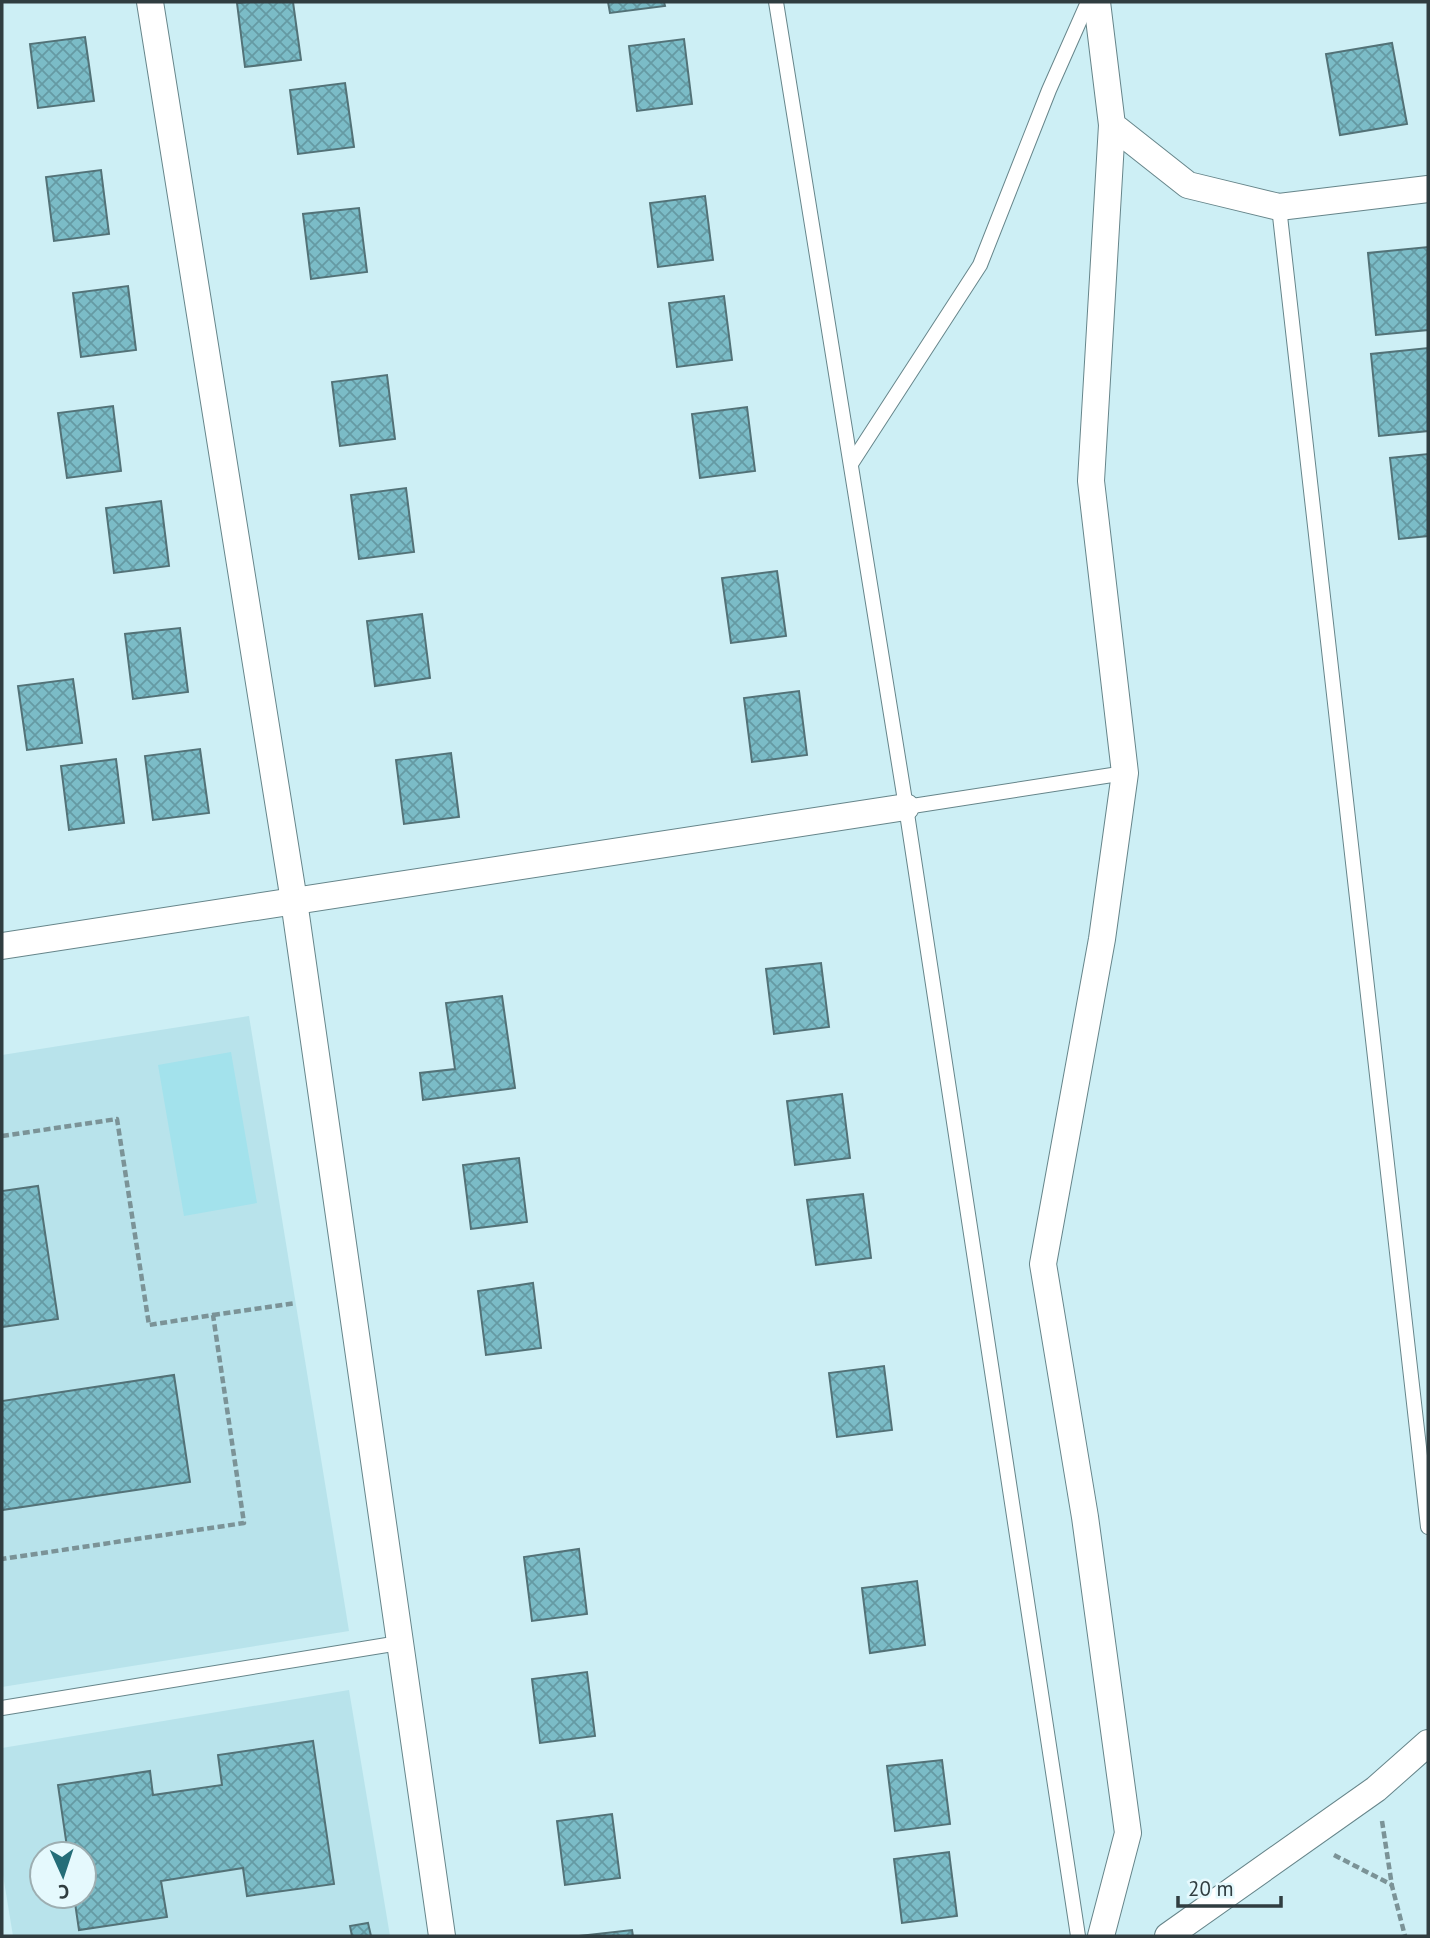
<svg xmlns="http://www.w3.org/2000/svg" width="1430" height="1938" font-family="'PT Sans',sans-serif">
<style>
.built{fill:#b8e3eb;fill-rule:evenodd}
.garden{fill:#a3e2ec}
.building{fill:url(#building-cross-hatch);stroke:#537277;stroke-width:2}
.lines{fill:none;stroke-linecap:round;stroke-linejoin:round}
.lane-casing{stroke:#66858a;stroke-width:16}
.street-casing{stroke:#66858a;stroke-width:28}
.path{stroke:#7b9397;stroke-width:4.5;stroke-dasharray:7 3.5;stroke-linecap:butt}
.lane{stroke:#fff;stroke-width:14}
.street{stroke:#fff;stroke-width:26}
</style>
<defs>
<pattern id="building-cross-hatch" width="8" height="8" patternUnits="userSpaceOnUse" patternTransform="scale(1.75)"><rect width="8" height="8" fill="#7bbcc7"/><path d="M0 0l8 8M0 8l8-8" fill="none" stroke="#659aa3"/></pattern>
</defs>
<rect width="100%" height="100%" fill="#cdeff5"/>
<g class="built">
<polygon points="249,1016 349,1631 2,1687 2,1055"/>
<path d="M349,1690L390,1936H13L2,1869V1748ZM42,1854H84V1896H42Z"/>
</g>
<polygon class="garden" points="231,1052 257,1203 184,1216 158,1065"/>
<g class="building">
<polygon points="248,2 293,2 301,60 245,67 237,3"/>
<polygon points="608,2 664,2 665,6 610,13"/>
<polygon points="85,37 94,101 38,108 30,44"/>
<polygon points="684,39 692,104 637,111 629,46"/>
<polygon points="1392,43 1407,124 1340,135 1326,54"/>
<polygon points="345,83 354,147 298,154 290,90"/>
<polygon points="101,170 109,234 54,241 46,177"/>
<polygon points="705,196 713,260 658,267 650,203"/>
<polygon points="359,208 367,272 311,279 303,214"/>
<polygon points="1428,247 1428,330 1376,335 1368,253"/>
<polygon points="128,286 136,350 81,357 73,293"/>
<polygon points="724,296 732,360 677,367 669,303"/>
<polygon points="1428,348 1428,431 1379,436 1371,354"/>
<polygon points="387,375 395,439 340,446 332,382"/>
<polygon points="113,406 121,471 67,478 58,413"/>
<polygon points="747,407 755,471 700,478 692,414"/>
<polygon points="1428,454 1428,536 1399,539 1390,458"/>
<polygon points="406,488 414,552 359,559 351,495"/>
<polygon points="161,501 169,566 114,573 106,508"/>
<polygon points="777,571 786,636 731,643 722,578"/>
<polygon points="422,614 430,678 375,686 367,621"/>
<polygon points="180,628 188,692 133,699 125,634"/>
<polygon points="73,679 82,743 27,750 18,686"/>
<polygon points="799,691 807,755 752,762 744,698"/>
<polygon points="200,749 209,813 153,820 145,756"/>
<polygon points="451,753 459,817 404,824 396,760"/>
<polygon points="116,759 124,823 69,830 61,766"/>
<polygon points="821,963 829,1027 774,1034 766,969"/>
<polygon points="502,996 515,1088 423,1100 420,1073 455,1069 446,1003"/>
<polygon points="842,1094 850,1158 795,1165 787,1101"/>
<polygon points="519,1158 527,1222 471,1229 463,1165"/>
<polygon points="38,1186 58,1319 2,1327 2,1191"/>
<polygon points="863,1194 871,1258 816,1265 807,1200"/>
<polygon points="533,1283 541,1348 486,1355 478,1291"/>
<polygon points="884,1366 892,1430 837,1437 829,1373"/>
<polygon points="174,1375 190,1482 2,1510 2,1401"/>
<polygon points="579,1549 587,1614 532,1621 524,1557"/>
<polygon points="917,1581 925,1645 870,1653 862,1588"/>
<polygon points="587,1672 595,1736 540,1743 532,1679"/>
<polygon points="313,1741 334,1884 247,1896 243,1868 161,1881 167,1917 79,1930 74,1896 84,1896 84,1854 68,1854 58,1785 150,1771 153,1795 222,1785 218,1755"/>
<polygon points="942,1760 950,1824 895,1831 887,1766"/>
<polygon points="612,1814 620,1878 565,1885 557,1821"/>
<polygon points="949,1852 957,1916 902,1923 894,1859"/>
<polygon points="368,1923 371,1936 352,1936 350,1926"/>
<polygon points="632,1930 633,1936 579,1936"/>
</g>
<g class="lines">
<g class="lane-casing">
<g id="lane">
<polyline points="776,2 906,807 1078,1936"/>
<polyline points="1279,207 1428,1527"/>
<polyline points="851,464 980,265 1049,90 1088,2"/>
<polyline points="906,807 1125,773"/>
<polyline points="2,1708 399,1643"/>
</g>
</g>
<g class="street-casing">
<g id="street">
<polyline points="150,2 294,901 442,1936"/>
<polyline points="1097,2 1112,125 1188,185 1279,207 1428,189"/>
<polyline points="2,946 906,807"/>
<polyline points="1101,1936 1128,1833 1085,1517 1043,1264 1102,939 1125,773 1091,481 1112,125"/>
<polyline points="1168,1936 1376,1789 1428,1743"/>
</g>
</g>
<g class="path">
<polyline points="2,1136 117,1119 149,1325 213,1315 244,1523 2,1559"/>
<polyline points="213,1315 296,1303"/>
<polyline points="1382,1821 1392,1886 1405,1936"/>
<polyline points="1334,1855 1392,1885"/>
</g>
<use href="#lane" class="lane"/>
<use href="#street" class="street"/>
</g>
<rect width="1430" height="1938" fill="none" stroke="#303d40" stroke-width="7"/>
<g transform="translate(63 1875) rotate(177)"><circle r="33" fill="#e5f9fd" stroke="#9daeb1" stroke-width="2"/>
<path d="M0-5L12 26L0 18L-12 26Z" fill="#246d78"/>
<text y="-10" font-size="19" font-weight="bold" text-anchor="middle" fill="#303d40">С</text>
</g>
<path d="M1178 1896v10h103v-10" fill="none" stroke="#303d40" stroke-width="3.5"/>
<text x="1188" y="1896" font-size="21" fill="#303d40" stroke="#e5f9fd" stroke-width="5" paint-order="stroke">20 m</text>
</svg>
